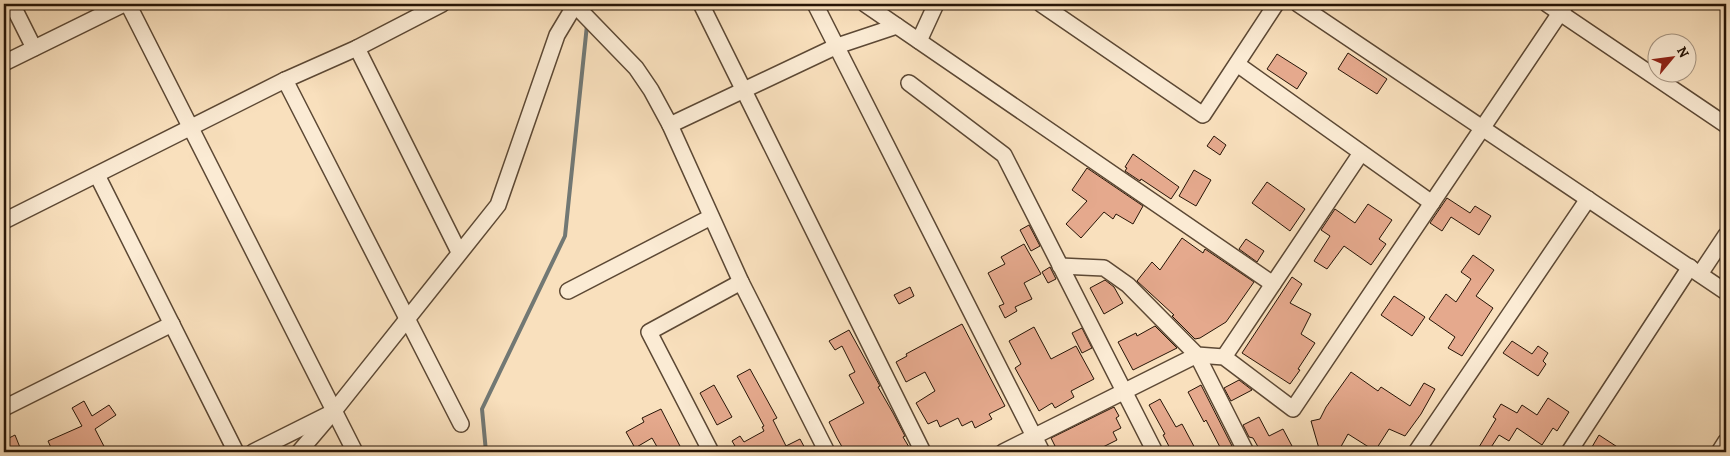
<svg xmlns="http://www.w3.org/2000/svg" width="1730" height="456" font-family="Alegreya,serif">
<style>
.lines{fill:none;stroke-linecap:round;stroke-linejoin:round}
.stream{stroke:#727874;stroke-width:4}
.building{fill:#e5a98d;stroke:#271507}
.street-casing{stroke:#5c4834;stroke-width:18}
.street{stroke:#fbebd4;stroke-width:15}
</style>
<rect width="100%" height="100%" fill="#f9e0bd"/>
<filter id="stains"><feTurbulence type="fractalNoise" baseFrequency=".004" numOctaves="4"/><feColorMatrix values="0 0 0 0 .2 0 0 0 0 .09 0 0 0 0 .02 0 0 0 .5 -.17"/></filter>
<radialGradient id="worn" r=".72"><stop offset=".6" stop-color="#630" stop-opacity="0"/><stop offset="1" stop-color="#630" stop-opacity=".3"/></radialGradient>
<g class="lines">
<g class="stream">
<polyline points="588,13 589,4"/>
<polyline points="486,452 482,409 565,236 587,25"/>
</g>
</g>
<g class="building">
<polygon points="1348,53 1387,79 1377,94 1338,69"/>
<polygon points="1277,54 1307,73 1297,89 1267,69"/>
<polygon points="1214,136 1226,145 1220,155 1207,146"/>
<polygon points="1133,154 1179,187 1171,199 1141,179 1140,181 1125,171 1127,168 1125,167"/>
<polygon points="1087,168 1143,206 1133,224 1116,214 1113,219 1104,212 1081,238 1066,224 1087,201 1072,190"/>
<polygon points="1194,170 1211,180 1196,206 1179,196"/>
<polygon points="1267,182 1305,209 1290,231 1252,203"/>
<polygon points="1447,198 1470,213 1475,206 1491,216 1479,235 1451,217 1442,231 1430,223"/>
<polygon points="1368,204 1392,220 1379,239 1386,244 1371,265 1344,246 1327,269 1314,261 1330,236 1321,230 1335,209 1355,223"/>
<polygon points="1029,225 1040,246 1031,251 1020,230"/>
<polygon points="1182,238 1203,253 1205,249 1254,282 1226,322 1200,338 1195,339 1172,316 1174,315 1137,281 1152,262 1160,270"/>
<polygon points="1246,239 1264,251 1257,262 1239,249"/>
<polygon points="1024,244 1041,274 1024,283 1032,299 1015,307 1017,311 1005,318 999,306 1004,304 988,273 1005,264 1001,257"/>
<polygon points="1473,255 1494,270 1476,296 1493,308 1462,356 1448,348 1455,337 1429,319 1446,294 1456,302 1471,279 1461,272"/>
<polygon points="1050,267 1056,279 1048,283 1042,272"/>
<polygon points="1292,277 1302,284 1290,303 1311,314 1301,334 1315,343 1298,369 1300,370 1290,384 1242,353"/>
<polygon points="1105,280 1114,287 1123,303 1104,314 1090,288"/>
<polygon points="910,287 914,296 899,304 894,295"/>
<polygon points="1394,296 1425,317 1412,336 1381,315"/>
<polygon points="962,324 1005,406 989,414 992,419 975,428 972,421 962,426 958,418 940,427 937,420 928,424 916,403 935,391 925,372 906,382 896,362 907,356 906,354"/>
<polygon points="1155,326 1177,348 1133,370 1118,342 1136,333 1137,336"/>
<polygon points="1034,327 1051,359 1076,346 1094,379 1071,391 1074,397 1055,408 1052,403 1039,411 1015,368 1021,364 1009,341"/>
<polygon points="1082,328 1092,348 1082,353 1072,333"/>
<polygon points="849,330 880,386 878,387 893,413 905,436 903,437 912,452 845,452 837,438 829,422 864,403 849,375 855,372 842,346 835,350 829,341"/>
<polygon points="1512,341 1532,354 1538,346 1548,353 1543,361 1546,364 1538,376 1503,353"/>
<polygon points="750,369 777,418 773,420 786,446 800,439 807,452 724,452 735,446 732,441 740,436 744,442 764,431 762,427 764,426 737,376"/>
<polygon points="1351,372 1378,391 1381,387 1410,406 1424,383 1435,389 1421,414 1405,436 1389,429 1375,451 1348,434 1338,452 1320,452 1311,421 1320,419 1326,407"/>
<polygon points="1239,380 1252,390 1231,401 1224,388"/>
<polygon points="714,385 732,417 717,425 700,393"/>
<polygon points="1201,385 1232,446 1222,451 1206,420 1204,422 1188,392"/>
<polygon points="1548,398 1569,412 1557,431 1553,428 1542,445 1517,428 1509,441 1499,435 1488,452 1476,452 1496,419 1493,417 1501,404 1517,413 1522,405 1537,415"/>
<polygon points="1160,399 1176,427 1182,424 1197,452 1172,452 1163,435 1165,434 1149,405"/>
<polygon points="84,401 92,416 109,405 116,415 95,429 107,452 53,452 48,441 82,426 72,408"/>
<polygon points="1114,407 1119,416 1116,418 1121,428 1113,432 1117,440 1099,449 1100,452 1058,452 1051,438"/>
<polygon points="661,409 683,452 660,452 652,438 635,448 626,432 644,422 642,418"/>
<polygon points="1259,417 1269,436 1283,429 1292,446 1281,452 1261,452 1253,438 1249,437 1243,425"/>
<polygon points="15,435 21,450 11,452 5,440"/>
<polygon points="1599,435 1625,452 1589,452"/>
</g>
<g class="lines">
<g class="street-casing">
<g id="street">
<polyline points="12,4 34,48"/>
<polyline points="128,4 355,452"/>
<polyline points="574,4 636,68 651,90 670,125 741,282 827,452"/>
<polyline points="701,4 923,452"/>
<polyline points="815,4 1042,452"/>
<polyline points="865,4 1273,284"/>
<polyline points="1041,4 1203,115 1276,4"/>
<polyline points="1298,4 1726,292"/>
<polyline points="1547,4 1726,125"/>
<polyline points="919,41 936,4"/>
<polyline points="357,48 459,252"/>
<polyline points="4,63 124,4"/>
<polyline points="1237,64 1432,203"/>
<polyline points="285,80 461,424"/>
<polyline points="909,83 1004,155 1155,452"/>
<polyline points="670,125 837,46 897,26"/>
<polyline points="97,175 236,452"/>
<polyline points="4,221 285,80 357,48 442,4"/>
<polyline points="1060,266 1104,268 1128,285 1197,355 1224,357 1293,409 1566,4"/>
<polyline points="1700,274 1726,235"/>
<polyline points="568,291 711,217"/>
<polyline points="1224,357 1361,153"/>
<polyline points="4,408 172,324"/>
<polyline points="253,452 327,415"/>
<polyline points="299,452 334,411 498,205 557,35 575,5"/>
<polyline points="711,452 649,332 741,282"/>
<polyline points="1003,452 1197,355 1246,452"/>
<polyline points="1416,452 1588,199"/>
<polyline points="1569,452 1690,267"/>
<polyline points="1719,452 1726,441"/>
</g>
</g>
<use href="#street" class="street"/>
</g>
<rect width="1730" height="456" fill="none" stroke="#f9e0bd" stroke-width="20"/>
<rect x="5" y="5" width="1720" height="446" fill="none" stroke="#271507" stroke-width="2.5"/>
<rect x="10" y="10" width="1710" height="436" fill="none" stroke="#271507"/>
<g transform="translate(1672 58) rotate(61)"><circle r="24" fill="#fbebd4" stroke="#a69582"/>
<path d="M0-4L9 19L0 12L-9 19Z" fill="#8f2418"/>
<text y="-8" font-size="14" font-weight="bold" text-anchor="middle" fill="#271507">N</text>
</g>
<rect width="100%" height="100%" filter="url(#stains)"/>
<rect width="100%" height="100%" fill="url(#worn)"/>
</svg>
